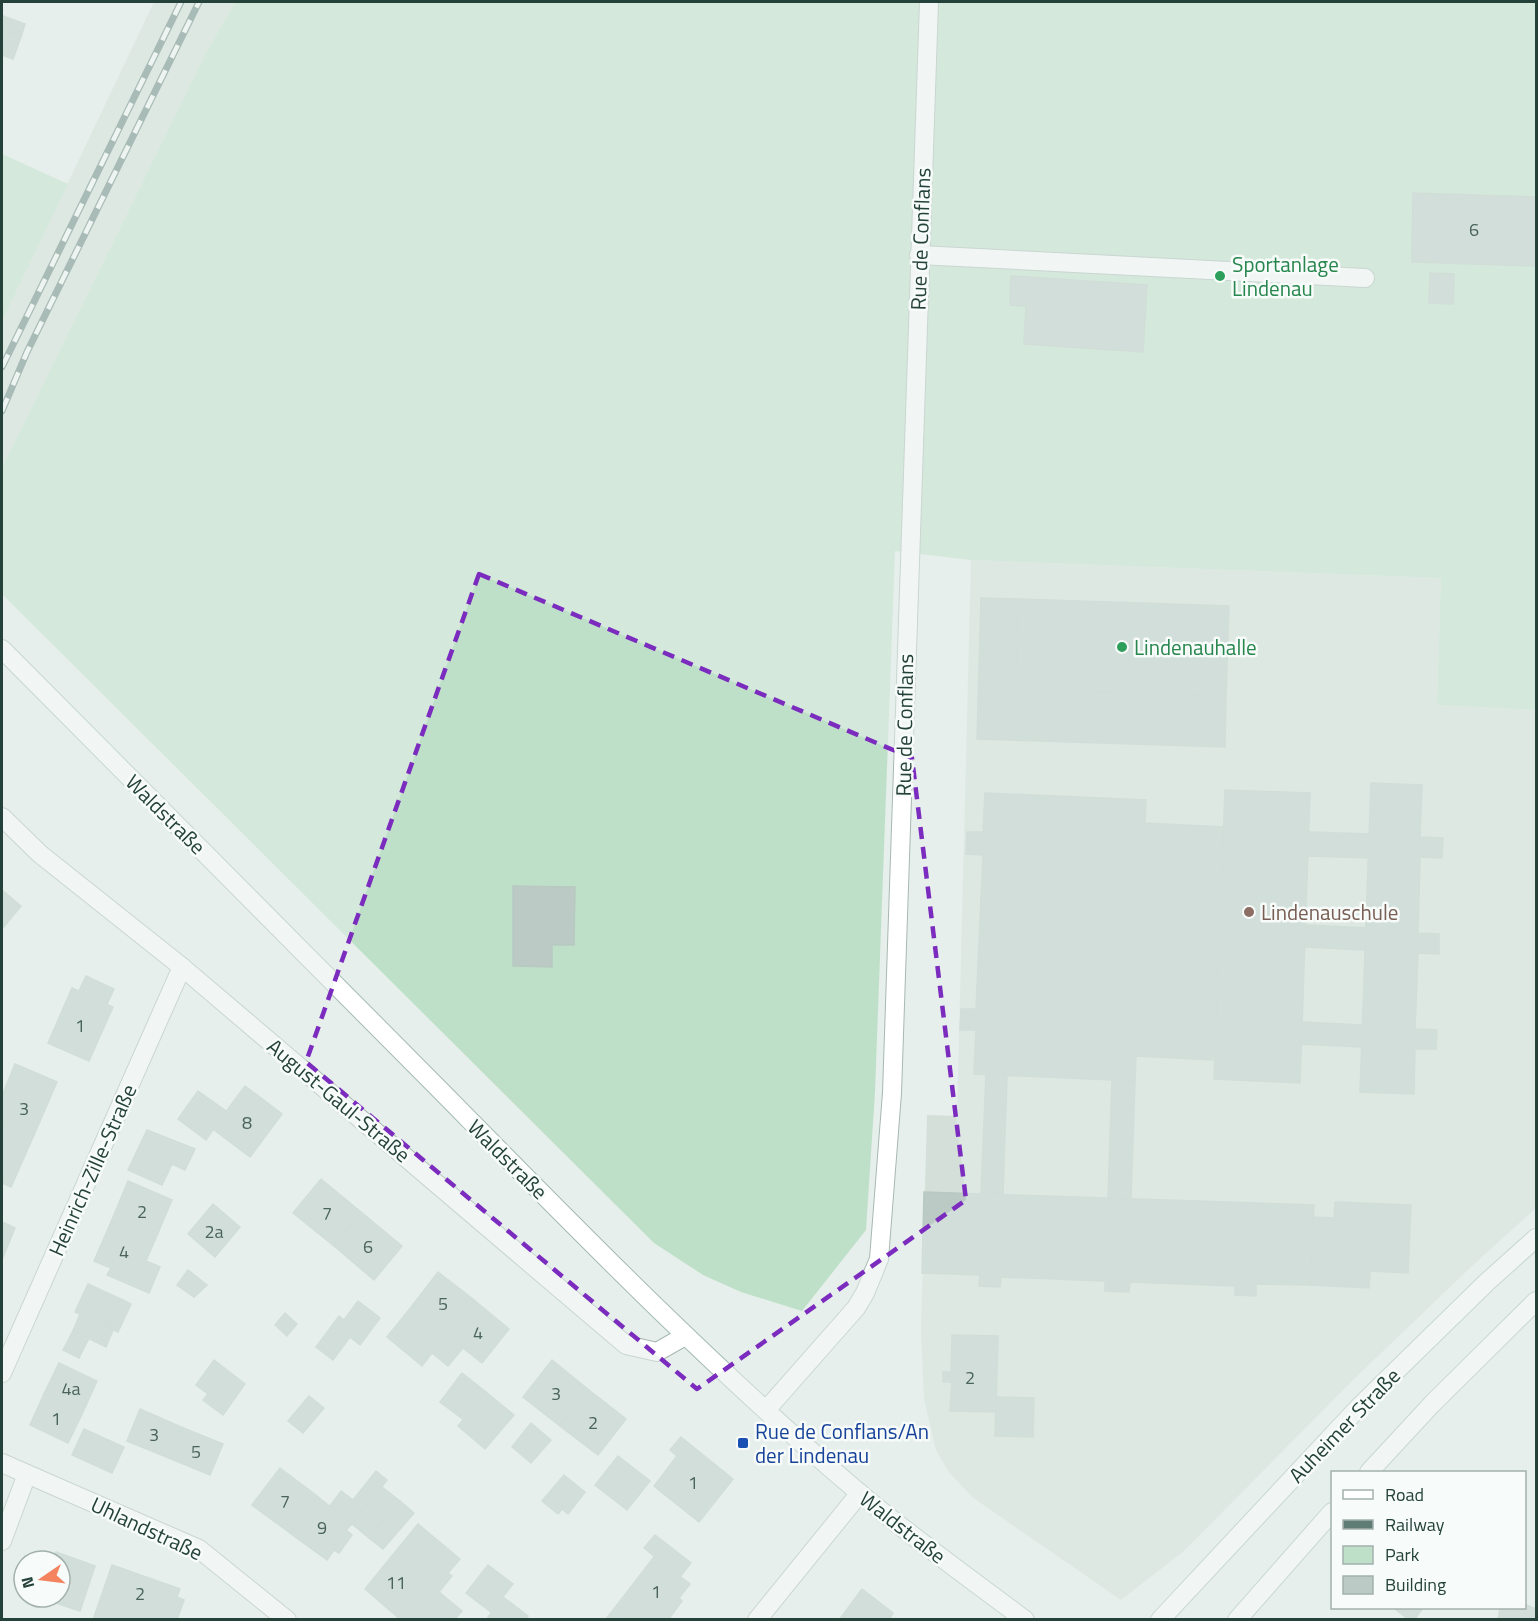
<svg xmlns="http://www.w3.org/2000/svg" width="1538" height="1621" font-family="'Titillium Web',sans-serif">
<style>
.built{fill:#d4dfda}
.green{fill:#bfe0c8}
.building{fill:#bbcac4;stroke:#b8c9c2;stroke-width:1.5}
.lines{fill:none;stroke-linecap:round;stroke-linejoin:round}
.service-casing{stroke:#a8b8b2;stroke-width:20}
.minor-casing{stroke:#a8b8b2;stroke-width:20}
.secondary-casing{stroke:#a4bbb3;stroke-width:20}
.service{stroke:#fff;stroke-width:18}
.minor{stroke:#fff;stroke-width:18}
.secondary{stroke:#fff;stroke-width:18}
.rail-casing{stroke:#5f7d75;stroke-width:7}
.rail{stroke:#f7fbf9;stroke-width:4.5;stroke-dasharray:14;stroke-linecap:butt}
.marked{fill:none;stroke:#7b2cbf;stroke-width:4.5;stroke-dasharray:12 8;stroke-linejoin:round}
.leisure-dot{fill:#2e9e5b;stroke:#f7fbf9;stroke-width:2}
.education-dot{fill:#8d6e63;stroke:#f7fbf9;stroke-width:2}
.transit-dot{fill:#1a4fb4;stroke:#f7fbf9;stroke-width:2}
.labels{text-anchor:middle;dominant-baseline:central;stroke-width:5;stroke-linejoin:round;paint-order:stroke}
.number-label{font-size:18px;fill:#4a645c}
.street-label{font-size:21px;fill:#24423a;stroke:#f7fbf9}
.leisure-label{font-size:21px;fill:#27864d;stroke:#f7fbf9;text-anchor:start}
.education-label{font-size:21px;fill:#785e54;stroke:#f7fbf9;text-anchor:start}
.transit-label{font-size:21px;fill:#164399;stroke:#f7fbf9;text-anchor:start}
</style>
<rect width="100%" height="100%" fill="#e6efeb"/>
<g class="built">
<polygon points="154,2 235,2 205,55 2,468 2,321"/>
<polygon points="971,560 1441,578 1437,705 1536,710 1536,1208 1472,1266 1353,1380 1184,1551 1121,1600 972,1497 948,1471 936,1450 924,1399 921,1330 927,1115 957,1116"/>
</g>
<g class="green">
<polygon points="235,2 1536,2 1536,710 1437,705 1441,578 971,560 895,551 875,1092 866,1230 802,1311 741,1292 703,1275 654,1243 2,594 2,468 205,55"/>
<polygon points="2,154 68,184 2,321"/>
</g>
<g class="building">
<polygon points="3,16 25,24 21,37 2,30"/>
<polygon points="2,30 21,37 13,59 2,55"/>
<polygon points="1413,193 1536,197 1536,266 1412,262"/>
<polygon points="1430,273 1454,274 1453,304 1429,303"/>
<polygon points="1011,276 1147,285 1143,352 1024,344 1026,306 1010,305"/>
<polygon points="981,598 1019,599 1016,689 1226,696 1225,747 977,739"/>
<polygon points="1019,599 1229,606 1226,696 1016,689"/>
<polygon points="1371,783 1422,785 1420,837 1443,838 1442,858 1420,857 1418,933 1439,934 1439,954 1418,953 1415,1029 1437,1030 1436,1049 1415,1049 1414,1094 1360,1092"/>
<polygon points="1225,790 1310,793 1300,1083 1214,1079"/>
<polygon points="985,793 1146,800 1145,823 1223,827 1215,1060 1136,1056 1135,1081 974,1074 976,1030 960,1030 961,1009 976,1009 983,855 966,854 967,832 983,832"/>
<polygon points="1309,832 1370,834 1369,858 1308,856"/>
<polygon points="513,886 575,887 574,945 552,945 552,967 513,966"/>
<polygon points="2,890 21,906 2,929"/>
<polygon points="1305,925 1366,928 1365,950 1305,947"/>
<polygon points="86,976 114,989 107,1004 79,991"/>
<polygon points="72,988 113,1007 89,1061 48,1043"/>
<polygon points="1302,1022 1363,1025 1362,1047 1301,1044"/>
<polygon points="15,1064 57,1082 34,1135 2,1121 2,1096"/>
<polygon points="986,1074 1007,1075 1003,1194 981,1193"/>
<polygon points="1112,1080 1135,1081 1131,1198 1108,1198"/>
<polygon points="245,1086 282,1114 250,1157 213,1129"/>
<polygon points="198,1091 226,1111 206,1140 178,1119"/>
<polygon points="2,1121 34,1135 11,1187 2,1183"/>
<polygon points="147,1130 195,1149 185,1170 172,1164 162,1185 128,1170"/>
<polygon points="321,1179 361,1212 334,1246 293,1213"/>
<polygon points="128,1181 172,1200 155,1240 111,1222"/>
<polygon points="924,1192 1314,1205 1310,1285 1256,1284 1256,1296 1235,1295 1235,1286 1130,1282 1129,1292 1105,1291 1105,1281 1001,1277 1000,1287 979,1286 980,1275 922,1273"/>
<polygon points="1335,1202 1411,1205 1408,1273 1370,1271 1369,1288 1310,1285 1313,1217 1334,1218"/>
<polygon points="213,1204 240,1227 215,1257 188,1234"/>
<polygon points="361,1212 402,1246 374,1280 334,1246"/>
<polygon points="2,1222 15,1228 2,1260"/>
<polygon points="111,1222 155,1240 146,1261 160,1267 149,1293 107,1275 111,1268 94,1261"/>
<polygon points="188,1270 207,1285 194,1297 177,1285"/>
<polygon points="438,1272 474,1300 447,1335 412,1306"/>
<polygon points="88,1284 121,1299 108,1327 75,1312"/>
<polygon points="121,1299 131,1304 118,1332 108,1327"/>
<polygon points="474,1300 509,1329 482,1363 447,1335"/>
<polygon points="358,1301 380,1318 360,1345 350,1337 333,1360 316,1347 339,1316 344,1320"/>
<polygon points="412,1306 463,1348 448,1366 432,1353 422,1366 387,1337"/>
<polygon points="285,1313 297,1324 287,1336 275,1325"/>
<polygon points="80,1314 113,1330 106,1347 73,1331"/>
<polygon points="73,1331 89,1338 79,1358 63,1350"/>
<polygon points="952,1335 998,1336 996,1412 950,1411 952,1382 943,1382 943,1372 951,1372"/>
<polygon points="214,1360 245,1384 223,1415 203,1400 208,1394 196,1385"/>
<polygon points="552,1360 589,1390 560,1426 523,1397"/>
<polygon points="59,1363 97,1381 83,1412 44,1394"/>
<polygon points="462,1373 486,1392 464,1420 440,1402"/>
<polygon points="589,1390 626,1419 598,1455 560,1426"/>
<polygon points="486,1392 514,1415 485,1449 458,1426"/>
<polygon points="44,1394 83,1412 68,1443 30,1425"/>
<polygon points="309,1396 324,1408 303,1433 288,1421"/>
<polygon points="996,1397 1034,1398 1033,1437 995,1436"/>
<polygon points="140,1409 181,1427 169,1458 127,1441"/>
<polygon points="531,1423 551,1440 531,1463 512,1447"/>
<polygon points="181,1427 223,1444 210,1475 169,1458"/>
<polygon points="84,1429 124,1447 112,1473 72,1455"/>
<polygon points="681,1437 733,1479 699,1522 654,1486 677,1456 670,1450"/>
<polygon points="618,1456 650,1481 627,1510 595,1485"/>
<polygon points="280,1468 317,1496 290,1533 252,1505"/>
<polygon points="376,1471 387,1480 352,1524 330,1506 341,1491 353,1500"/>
<polygon points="564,1475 585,1492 568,1514 562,1509 558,1514 542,1501"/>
<polygon points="382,1487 400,1501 369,1538 352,1524"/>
<polygon points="317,1496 352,1524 346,1530 352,1535 339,1553 334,1550 327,1560 290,1533"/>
<polygon points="400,1501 414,1513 383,1549 369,1538"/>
<polygon points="418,1524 460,1559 448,1573 452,1576 439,1592 462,1611 454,1620 401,1620 365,1589"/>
<polygon points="655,1535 691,1563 680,1577 644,1548"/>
<polygon points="56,1552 95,1566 80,1611 41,1598 60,1597 60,1561 53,1561"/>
<polygon points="654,1557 690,1584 679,1598 682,1601 668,1620 635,1620 617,1605"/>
<polygon points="112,1565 180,1589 177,1597 184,1600 177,1620 93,1620"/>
<polygon points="488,1565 513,1584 491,1612 466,1593"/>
<polygon points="862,1589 893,1613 889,1620 839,1620"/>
<polygon points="503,1597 528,1616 526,1620 486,1620"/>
<polygon points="1524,1604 1536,1609 1536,1620 1498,1620 1500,1608 1524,1608"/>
<polygon points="617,1605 635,1620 605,1620"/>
<polygon points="1394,1608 1423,1608 1414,1620 1409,1620"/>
</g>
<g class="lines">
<g class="service-casing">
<polyline id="service" points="919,255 1365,278"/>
</g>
<g class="minor-casing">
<g id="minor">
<polyline points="2,817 40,854 182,967 626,1345 657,1352 685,1336"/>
<polyline points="2,1373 182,967"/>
<polyline points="767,1409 856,1308 865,1293 879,1259 892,1093 929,2"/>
<polyline points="2,1463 27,1474 2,1541"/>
<polyline points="27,1474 199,1549 287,1620"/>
<polyline points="757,1620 860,1493"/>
</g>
</g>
<g class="secondary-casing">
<g id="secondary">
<path d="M2,649C149,797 296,944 442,1092C577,1229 710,1366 856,1490C910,1536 968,1577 1025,1620"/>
<polyline points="1369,1472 1432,1404 1536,1301"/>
<polyline points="1160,1620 1359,1407 1487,1282 1536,1238"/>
<polyline points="1237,1620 1332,1512"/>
</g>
</g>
<use href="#service" class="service"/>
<use href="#minor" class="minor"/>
<use href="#secondary" class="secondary"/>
<g class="rail-casing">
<g id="rail">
<polyline points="2,367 181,2"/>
<polyline points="2,411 27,352 199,2"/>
</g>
</g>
<use href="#rail" class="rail"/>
</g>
<path d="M0 0H1538V1621H0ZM479,574L912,758L966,1200L697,1389L306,1062Z" fill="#e6efeb" fill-opacity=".55" fill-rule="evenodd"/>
<path class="marked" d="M479,574L912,758L966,1200L697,1389L306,1062Z"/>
<g class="leisure-dot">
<circle cx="1220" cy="276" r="6"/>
<circle cx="1122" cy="647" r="6"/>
</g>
<circle class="education-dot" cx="1249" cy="912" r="6"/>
<rect class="transit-dot" x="737" y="1437" width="12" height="12" rx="3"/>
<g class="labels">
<g class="number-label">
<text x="1474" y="229">6</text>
<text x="80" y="1025">1</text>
<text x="24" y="1108">3</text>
<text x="247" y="1122">8</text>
<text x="142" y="1211">2</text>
<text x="327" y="1213">7</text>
<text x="214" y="1231">2a</text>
<text x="368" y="1246">6</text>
<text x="124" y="1251">4</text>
<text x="443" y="1303">5</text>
<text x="478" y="1332">4</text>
<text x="970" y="1377">2</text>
<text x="71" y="1388">4a</text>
<text x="556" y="1393">3</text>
<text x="56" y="1418">1</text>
<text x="593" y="1422">2</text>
<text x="154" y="1434">3</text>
<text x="196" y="1451">5</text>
<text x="693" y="1482">1</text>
<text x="285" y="1501">7</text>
<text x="322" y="1527">9</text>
<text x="396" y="1582">11</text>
<text x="656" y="1591">1</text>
<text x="140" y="1593">2</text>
</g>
<g class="street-label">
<text transform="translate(920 239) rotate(-88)">Rue de Conflans</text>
<text transform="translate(904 725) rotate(-89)">Rue de Conflans</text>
<text transform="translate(166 814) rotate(45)">Waldstraße</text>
<text transform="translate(339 1100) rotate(40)">August-Gaul-Straße</text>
<text transform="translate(508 1159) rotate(45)">Waldstraße</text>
<text transform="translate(92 1170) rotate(-66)">Heinrich-Zille-Straße</text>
<text transform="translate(1344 1425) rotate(-46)">Auheimer Straße</text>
<text transform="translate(903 1527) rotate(38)">Waldstraße</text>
<text transform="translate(147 1528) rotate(25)">Uhlandstraße</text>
</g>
<g class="leisure-label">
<text x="1232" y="264">Sportanlage<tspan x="1232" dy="24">Lindenau</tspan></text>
<text x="1134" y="647">Lindenauhalle</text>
</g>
<g class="education-label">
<text x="1261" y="912">Lindenauschule</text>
</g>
<g class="transit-label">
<text x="755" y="1431">Rue de Conflans/An<tspan x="755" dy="24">der Lindenau</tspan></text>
</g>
</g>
<rect width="1538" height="1621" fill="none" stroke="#24423a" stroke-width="6"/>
<rect x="1331" y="1471" width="195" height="138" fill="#f7fbf9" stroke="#a3b1ad" stroke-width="1.5"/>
<rect x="1343" y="1490" width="30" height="9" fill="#ffffff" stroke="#a3b1ad" stroke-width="1.5"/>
<text x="1385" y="1501" font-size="18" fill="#24423a">Road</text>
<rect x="1343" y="1520" width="30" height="9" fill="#5f7d75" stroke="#a3b1ad" stroke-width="1.5"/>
<text x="1385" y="1531" font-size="18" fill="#24423a">Railway</text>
<rect x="1343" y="1546" width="30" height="18" fill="#bfe0c8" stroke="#a3b1ad" stroke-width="1.5"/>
<text x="1385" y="1561" font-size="18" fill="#24423a">Park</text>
<rect x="1343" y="1576" width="30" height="18" fill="#bbcac4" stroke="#a3b1ad" stroke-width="1.5"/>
<text x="1385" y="1591" font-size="18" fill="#24423a">Building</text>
<g transform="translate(42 1579) rotate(256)"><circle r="28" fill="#f7fbf9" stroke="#a3b1ad" stroke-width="1.5"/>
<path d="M0-4.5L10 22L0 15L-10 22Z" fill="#f4845f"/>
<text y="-9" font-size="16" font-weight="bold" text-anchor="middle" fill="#24423a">N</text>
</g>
</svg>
